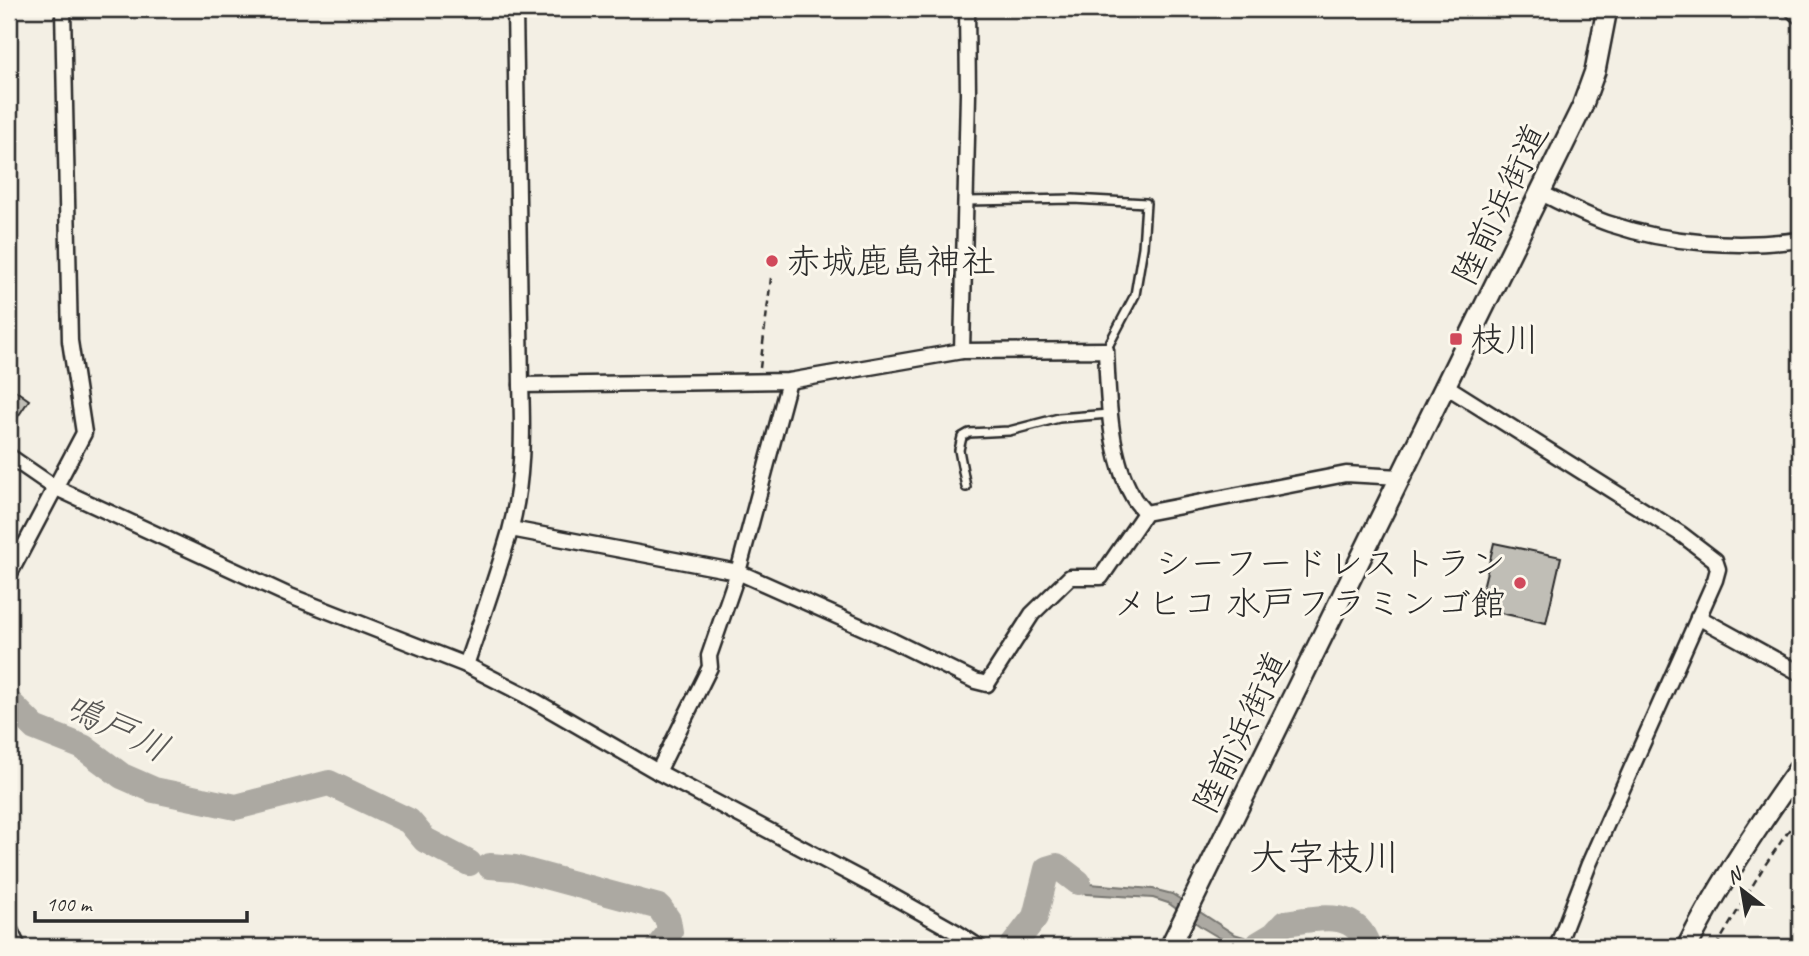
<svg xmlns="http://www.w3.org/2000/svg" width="1809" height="956" font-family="Caveat,'Klee One',sans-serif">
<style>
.water{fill:#aca9a2;stroke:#787772;stroke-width:2}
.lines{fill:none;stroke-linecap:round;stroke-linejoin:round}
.river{stroke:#aca9a2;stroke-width:26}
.building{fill:#c0beb6;stroke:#2b2b2b;stroke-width:2}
.lane-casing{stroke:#2b2b2b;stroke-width:12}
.street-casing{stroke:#2b2b2b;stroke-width:19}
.secondary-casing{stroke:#2b2b2b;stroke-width:24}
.primary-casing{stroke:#2b2b2b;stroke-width:28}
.path{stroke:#2b2b2b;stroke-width:2.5;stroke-dasharray:7 5;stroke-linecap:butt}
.lane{stroke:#fbf7ec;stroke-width:7}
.street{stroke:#fbf7ec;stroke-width:14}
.secondary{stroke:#fbf7ec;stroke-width:19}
.primary{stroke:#fbf7ec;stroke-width:23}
.poi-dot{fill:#d1495b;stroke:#fbf7ec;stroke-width:2.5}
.labels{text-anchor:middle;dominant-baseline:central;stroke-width:6;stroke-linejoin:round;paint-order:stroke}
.street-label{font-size:35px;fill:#2b2b2b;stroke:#fbf7ec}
.poi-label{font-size:35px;fill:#2b2b2b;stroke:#fbf7ec;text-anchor:start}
.water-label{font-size:37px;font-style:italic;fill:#585755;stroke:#fbf7ec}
.quarter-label{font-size:38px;fill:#2b2b2b;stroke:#fbf7ec}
</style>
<rect width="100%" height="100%" fill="#f3efe4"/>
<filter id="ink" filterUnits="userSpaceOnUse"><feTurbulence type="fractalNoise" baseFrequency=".0143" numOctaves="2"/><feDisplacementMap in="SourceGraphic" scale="14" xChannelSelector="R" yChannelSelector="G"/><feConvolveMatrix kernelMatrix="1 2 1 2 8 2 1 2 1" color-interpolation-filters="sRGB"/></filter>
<g filter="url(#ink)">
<polygon class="water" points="1058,862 1089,884 1153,889 1172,894 1234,934 1257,941 1272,932 1282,919 1287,926 1277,938 1261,947 1245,947 1230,944 1203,928 1168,903 1153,898 1086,894 1057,871 1050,872 1044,865"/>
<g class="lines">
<g class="river">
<polyline points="9,702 35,728 83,747 122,776 154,790 236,807 329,783 409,821 425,840 469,863"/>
<polyline points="490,866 515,868 659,907 668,920 670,932 658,947"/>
<path d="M1259,944L1274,935L1285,923C1316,919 1356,907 1368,947"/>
<polyline points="1012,947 1035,917 1047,869 1057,866 1078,882"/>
</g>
</g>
<g class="building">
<polygon points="9,386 29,400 9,430"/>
<polygon points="1494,543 1561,557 1546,623 1478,608"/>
</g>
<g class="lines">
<g class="lane-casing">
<g id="lane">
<polyline points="966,201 1073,199 1146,203 1143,247 1135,295 1106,350"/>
<polyline points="966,487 959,450 962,437 969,433 1009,431 1059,418 1109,414"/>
</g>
</g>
<g class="street-casing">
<g id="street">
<path d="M1541,193C1564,204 1586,216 1610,224C1670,244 1737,248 1800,240"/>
<polyline points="962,351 968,94 967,9"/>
<path d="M521,385L789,381L962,351L1106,350C1108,396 1109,455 1132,495C1135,502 1141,507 1145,513"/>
<polyline points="1446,386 1681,534 1715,560 1718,569 1715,580 1589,864 1557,947"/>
<polyline points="9,456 54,487 290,596 466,665 523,694 658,772 883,891 956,932 979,947"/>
<polyline points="511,529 738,572 893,641 975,681 987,684 1032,614 1070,577 1101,577 1145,513 1346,474 1400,477"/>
<polyline points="9,575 84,433 70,341 63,9"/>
<polyline points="1698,617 1800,673"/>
<path d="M466,665C481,621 497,576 510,531C523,483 523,434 521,385L515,9"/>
<polyline points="658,772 710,667 709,656 738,572 789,381"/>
<polyline points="9,928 18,947"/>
</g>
</g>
<g class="secondary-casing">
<g id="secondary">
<polyline points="1170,947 1582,107 1595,71 1607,9"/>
<path d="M1687,947C1719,884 1759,824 1800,767"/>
</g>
</g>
<g class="primary-casing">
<polyline id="primary" points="1798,9 1800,11"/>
</g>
<g class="path">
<polyline points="760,368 771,278"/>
<polyline points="1716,947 1763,868 1800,814"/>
</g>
<use href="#lane" class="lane"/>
<use href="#street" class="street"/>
<use href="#secondary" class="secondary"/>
<use href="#primary" class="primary"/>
</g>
</g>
<g class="poi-dot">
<circle cx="772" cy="261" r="7"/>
<rect x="1449" y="332" width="14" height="14" rx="3.5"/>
<circle cx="1520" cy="583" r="7"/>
</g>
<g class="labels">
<g class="street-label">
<text transform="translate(1500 204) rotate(-64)">陸前浜街道</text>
<text transform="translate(1241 732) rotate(-64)">陸前浜街道</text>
</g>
<g class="poi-label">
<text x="786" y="261">赤城鹿島神社</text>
<text x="1470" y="339">枝川</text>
<text x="1506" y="563" text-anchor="end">シーフードレストラン<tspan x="1506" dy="40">メヒコ 水戸フラミンゴ館</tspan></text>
</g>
<g class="water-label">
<text transform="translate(117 727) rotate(26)">鳴戸川</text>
</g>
<g class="quarter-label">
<text x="1325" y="857">大字枝川</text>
</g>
</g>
<rect width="1809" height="956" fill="none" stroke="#fbf7ec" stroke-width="35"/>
<rect x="18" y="18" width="1774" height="921" fill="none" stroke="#2b2b2b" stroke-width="2.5" filter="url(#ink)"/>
<g transform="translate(1742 890) rotate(329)" stroke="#fbf7ec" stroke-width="5" paint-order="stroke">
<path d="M0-5L12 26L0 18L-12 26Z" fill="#2b2b2b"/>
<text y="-10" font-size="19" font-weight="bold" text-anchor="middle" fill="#2b2b2b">N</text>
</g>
<path d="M35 911v10h212v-10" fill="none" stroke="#2b2b2b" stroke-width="3.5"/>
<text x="46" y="911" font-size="21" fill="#2b2b2b" stroke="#fbf7ec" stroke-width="5" paint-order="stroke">100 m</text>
</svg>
